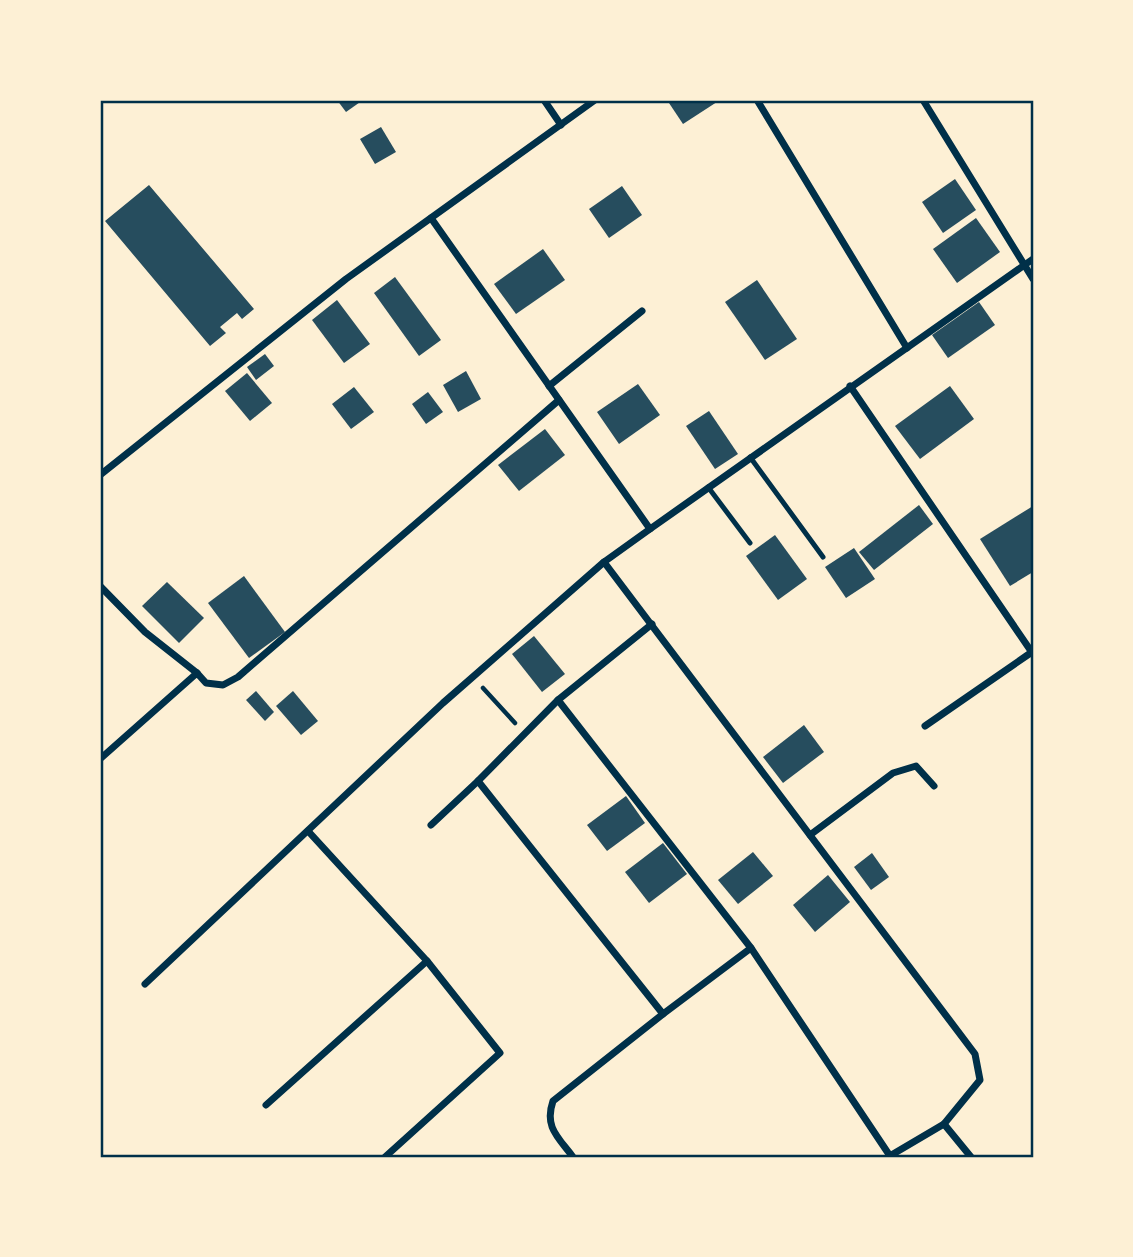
<svg xmlns="http://www.w3.org/2000/svg" width="1133" height="1257" font-family="'Golos Text',sans-serif">
<style>
.building{fill:#264d5e}
.lines{fill:none;stroke-linecap:round;stroke-linejoin:round}
.path{stroke:#003049;stroke-width:4.5}
.service{stroke:#003049;stroke-width:5}
.minor{stroke:#003049;stroke-width:7}
.neatline{fill:none;stroke:#003049;stroke-width:2.5}
</style>
<rect width="100%" height="100%" fill="#fdf0d5"/>
<g class="building">
<polygon points="337,100 363,100 346,112"/>
<polygon points="667,100 720,100 683,124"/>
<polygon points="381,127 396,152 375,164 360,139"/>
<polygon points="955,179 976,210 943,233 922,202"/>
<polygon points="149,185 254,309 242,319 237,313 220,327 226,333 210,346 105,221"/>
<polygon points="622,186 642,215 609,238 589,209"/>
<polygon points="976,218 1000,252 957,283 933,249"/>
<polygon points="543,249 565,280 516,314 494,284"/>
<polygon points="395,277 441,340 419,356 374,293"/>
<polygon points="757,280 797,339 765,360 725,302"/>
<polygon points="337,300 370,344 344,363 312,320"/>
<polygon points="979,302 995,325 948,358 932,335"/>
<polygon points="265,354 274,366 256,380 247,367"/>
<polygon points="466,371 481,399 458,412 443,385"/>
<polygon points="247,373 272,403 250,421 225,391"/>
<polygon points="638,384 660,415 619,444 597,412"/>
<polygon points="950,386 974,419 920,459 895,426"/>
<polygon points="354,387 374,412 351,429 332,404"/>
<polygon points="428,392 443,412 426,424 412,404"/>
<polygon points="709,411 738,454 715,469 686,426"/>
<polygon points="545,429 565,455 519,491 498,465"/>
<polygon points="919,505 933,524 874,570 859,552"/>
<polygon points="1033,506 1033,572 1010,586 980,539"/>
<polygon points="775,535 807,579 778,600 746,556"/>
<polygon points="854,548 875,579 846,598 825,567"/>
<polygon points="244,576 285,632 249,658 208,603"/>
<polygon points="167,582 204,618 179,643 142,606"/>
<polygon points="534,636 565,674 542,692 512,654"/>
<polygon points="256,691 274,712 265,721 246,700"/>
<polygon points="293,691 318,721 301,735 276,706"/>
<polygon points="804,725 824,752 783,783 763,757"/>
<polygon points="626,796 645,823 607,851 587,825"/>
<polygon points="663,843 687,874 649,903 625,872"/>
<polygon points="753,852 773,876 738,904 718,880"/>
<polygon points="872,853 889,877 871,890 854,867"/>
<polygon points="828,875 850,902 815,932 793,905"/>
</g>
<g class="lines">
<polyline class="path" points="483,688 515,723"/>
<g class="service">
<polyline points="750,457 823,557"/>
<polyline points="708,487 750,543"/>
</g>
<g class="minor">
<polyline points="544,100 561,125"/>
<polyline points="757,100 907,348"/>
<polyline points="923,100 1033,279"/>
<polyline points="431,218 650,529 1033,259"/>
<polyline points="549,386 642,311"/>
<polyline points="850,386 1033,654"/>
<polyline points="100,475 346,279 595,100"/>
<polyline points="604,562 975,1054 980,1080 944,1124 888,1157"/>
<polyline points="100,586 145,632 197,673"/>
<polyline points="652,624 558,700 751,948 890,1156"/>
<polyline points="558,700 478,781 663,1014 751,948"/>
<polyline points="925,726 1032,652"/>
<polyline points="100,759 197,673 206,683 223,685 238,677 559,400"/>
<polyline points="431,825 478,781"/>
<polyline points="308,831 427,961 500,1053 385,1157"/>
<polyline points="810,835 893,773 916,766 934,786"/>
<polyline points="145,984 443,703 604,562 650,529"/>
<polyline points="266,1105 427,961"/>
<polyline points="944,1124 971,1157"/>
<path d="M573,1157C558,1137 544,1127 553,1101L663,1014"/>
</g>
</g>
<rect width="1133" height="1257" fill="none" stroke="#fdf0d5" stroke-width="203"/>
<rect x="102" y="102" width="930" height="1054" class="neatline"/>
</svg>
